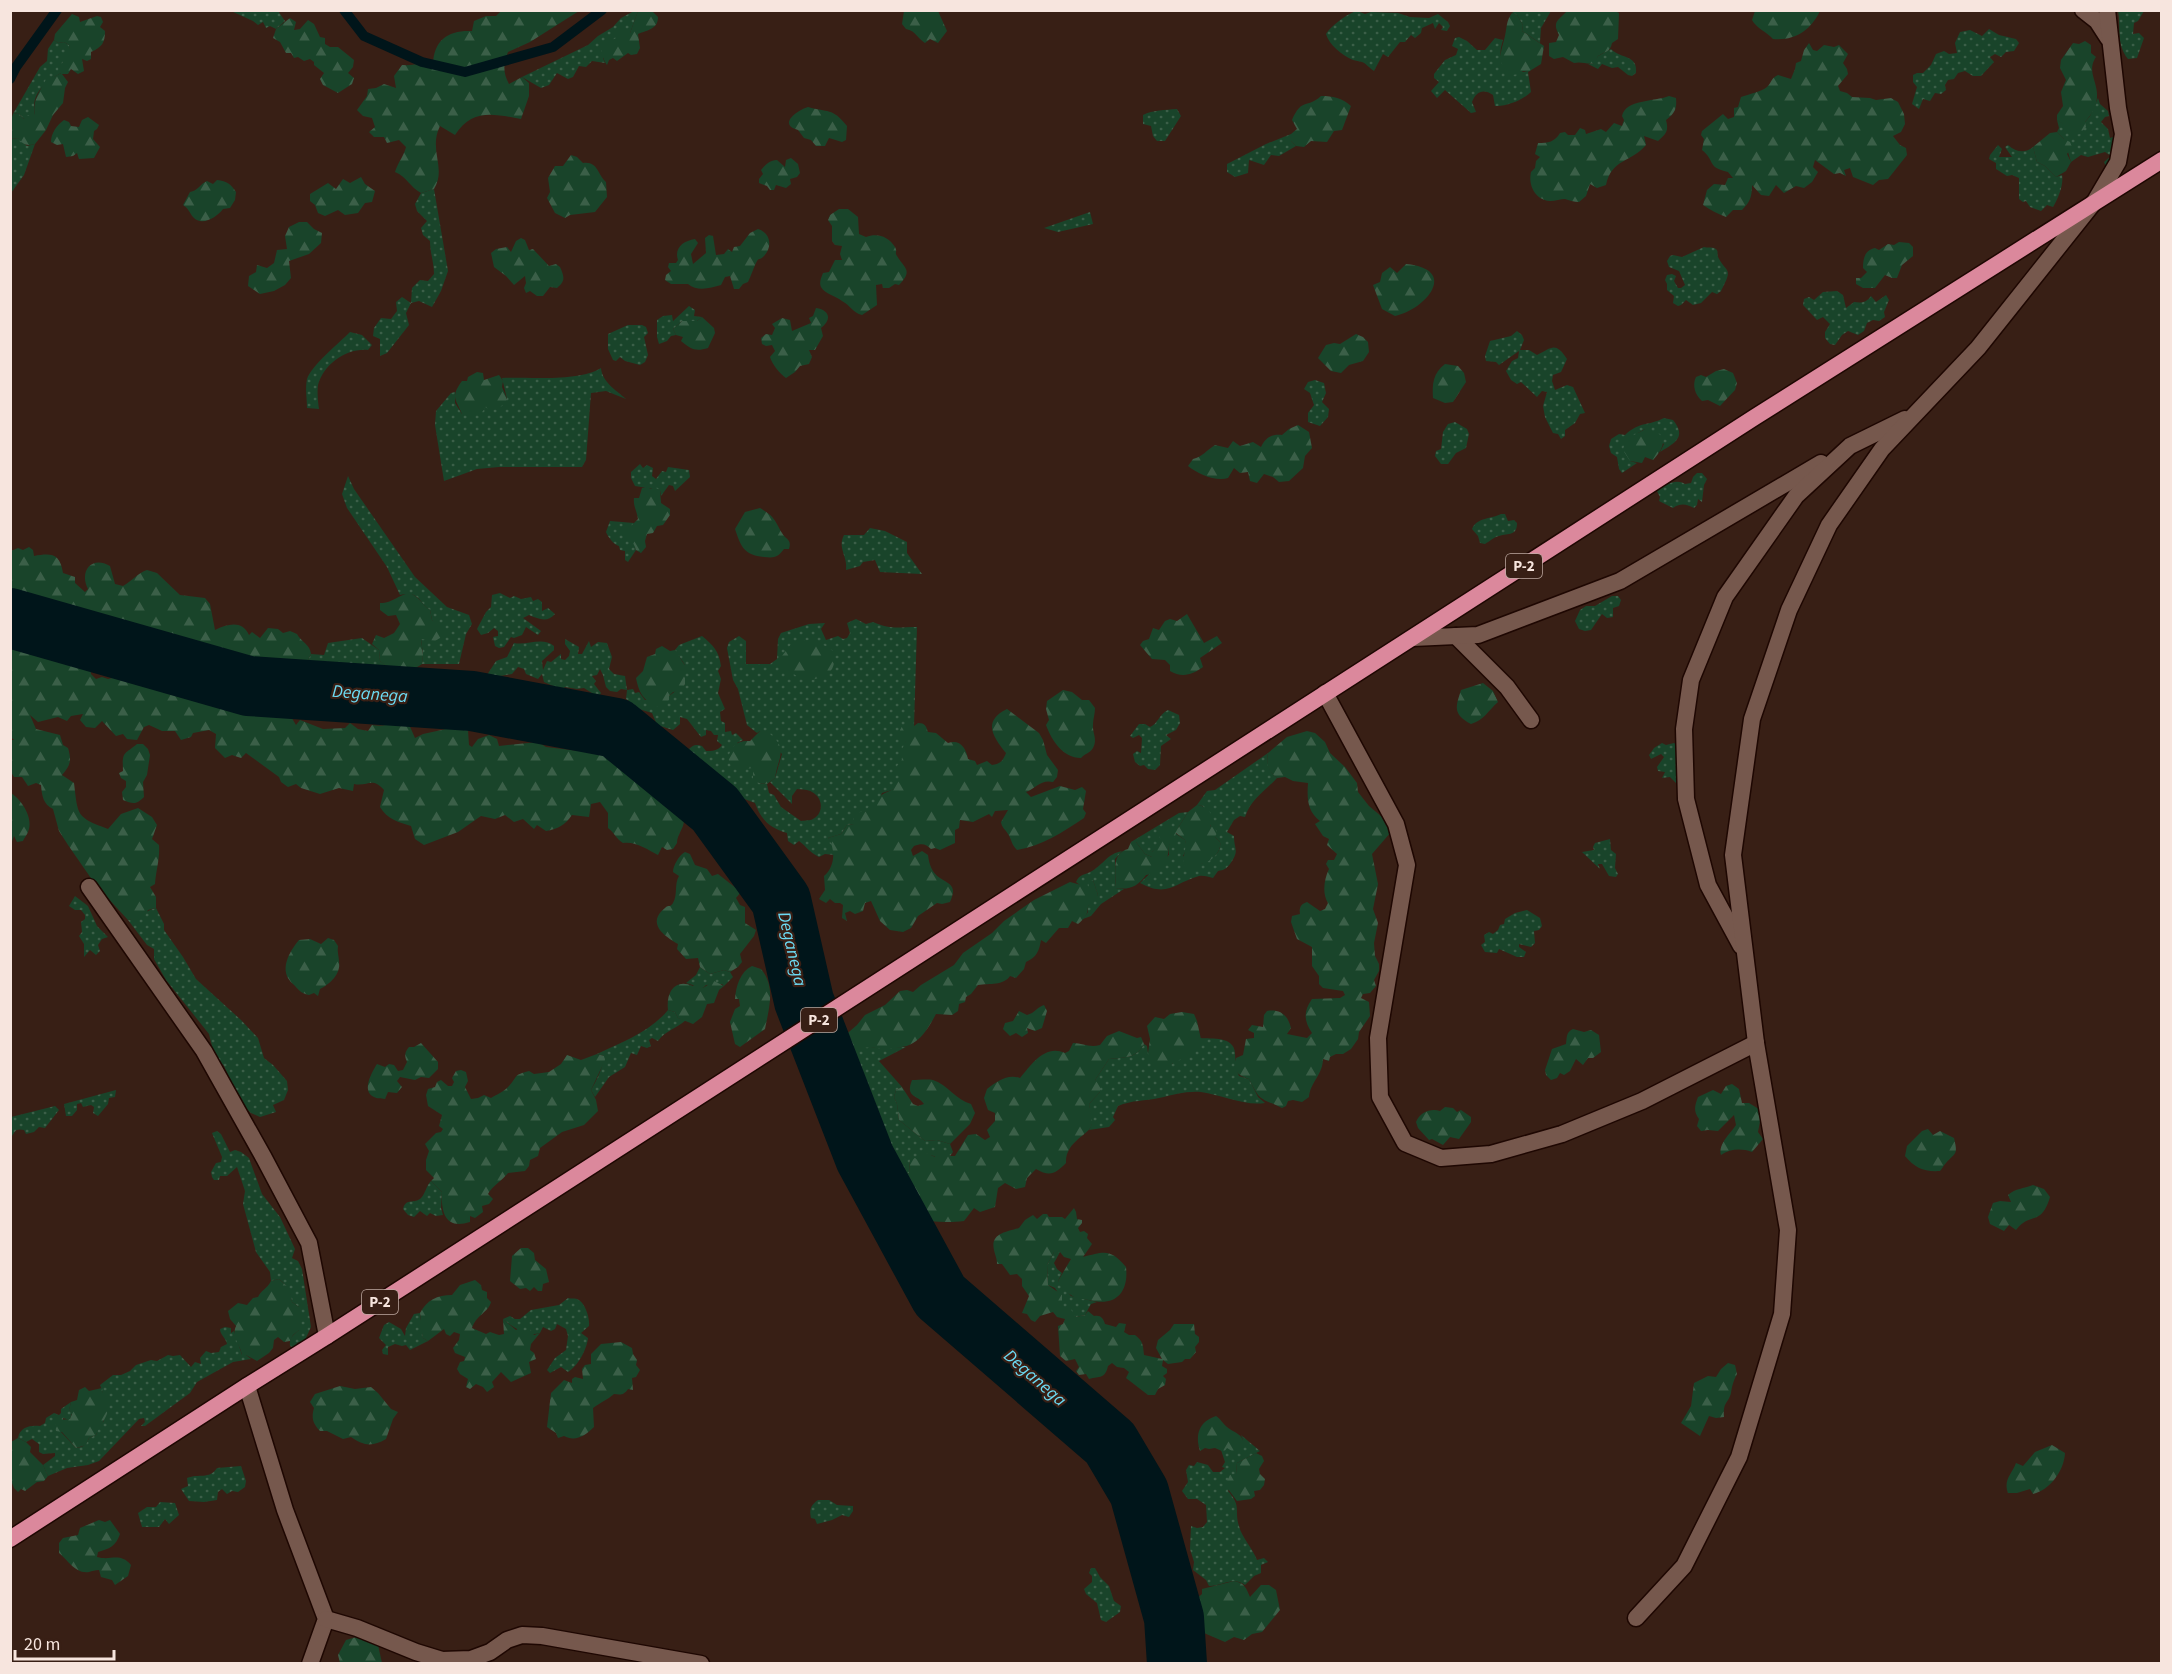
<svg xmlns="http://www.w3.org/2000/svg" width="2172" height="1674" font-family="'Source Sans 3',sans-serif">
<style>
.grass{fill:url(#grass-dots)}
.forest{fill:url(#forest-firs)}
.lines{fill:none;stroke-linecap:round;stroke-linejoin:round}
.stream{stroke:#00151a;stroke-width:10}
.river{stroke:#00151a;stroke-width:60}
.minor-casing{stroke:#1e0702;stroke-width:19}
.trunk-casing{stroke:#1e0702;stroke-width:19}
.minor{stroke:#76584d;stroke-width:16}
.trunk{stroke:#db889c;stroke-width:16}
.labels{text-anchor:middle;dominant-baseline:central;stroke-width:4.5;stroke-linejoin:round;paint-order:stroke}
.shield{fill:#381f15;stroke:#beaaa2;stroke-width:1.5}
.shield-label{font-size:15px;font-weight:bold;fill:#f7e5de}
.water-label{font-size:18px;font-style:italic;fill:#6cdbf4;stroke:#381f15}
</style>
<defs>
<pattern id="grass-dots" width="8" height="8" patternUnits="userSpaceOnUse" patternTransform="scale(1.5)"><rect width="8" height="8" fill="#19442a"/><path d="M2 2h.1M6 6h.1" fill="none" stroke="#3b5f48" stroke-width="1.8" stroke-linecap="round"/></pattern>
<pattern id="forest-firs" width="22" height="20" patternUnits="userSpaceOnUse" patternTransform="scale(1.5)"><rect width="22" height="20" fill="#19442a"/><path d="M5 1l3.5 6h-7zM16 11l3.5 6h-7z" fill="#3b5f48"/></pattern>
</defs>
<rect width="100%" height="100%" fill="#381f15"/>
<g class="grass">
<polygon points="231,11 278,11 285,21 276,29 270,26 266,28 263,22 258,25 253,21"/>
<polygon points="634,11 638,11 630,33 612,41 603,58 605,63 592,61 586,67 579,66 573,77 568,79 557,73 549,85 541,88 522,77 588,45 598,36 613,27 621,18"/>
<path d="M1357,11L1365,14L1371,12L1398,13L1410,17L1429,18L1438,14L1448,22L1450,26L1447,31L1441,30L1443,27L1439,23L1435,29L1433,23L1422,28L1421,33L1415,38L1411,35L1405,42H1400L1388,57L1383,54L1374,71C1369,68 1367,64 1362,62C1359,61 1356,61 1353,60C1342,55 1329,45 1326,34C1331,26 1348,13 1357,11Z"/>
<polygon points="1515,11 1551,11 1541,28 1540,43 1522,31 1523,25 1517,15 1512,13"/>
<path d="M2118,11H2144L2138,21L2134,23L2133,34L2139,33L2144,38L2137,58L2128,59C2116,44 2121,28 2118,11Z"/>
<polygon points="1989,29 1999,35 2016,39 2019,43 2014,51 2006,52 2001,57 1995,54 1990,57 1994,62 1981,76 1973,76 1965,71 1958,73 1954,79 1948,80 1945,85 1946,90 1941,94 1935,93 1930,101 1923,99 1919,109 1912,104 1917,87 1913,82 1913,75 1917,73 1923,73 1931,65 1936,54 1944,51 1949,54 1957,53 1955,43 1960,32 1970,30 1982,36"/>
<path d="M1459,37L1467,41L1477,50H1485L1495,38L1503,40C1498,57 1501,56 1508,71L1528,72L1531,92C1523,100 1506,107 1495,106L1493,95C1483,88 1476,92 1472,102L1476,112L1471,113L1445,90L1437,98L1431,91L1439,82L1434,78V74L1445,60L1456,55L1458,49L1452,46L1455,38Z"/>
<path d="M54,40L58,43L64,42L69,45L71,53L63,62L61,73C45,82 30,94 35,115L24,119L18,113L13,114L40,67L47,61L48,49Z"/>
<path d="M1611,49C1620,59 1638,54 1636,73L1632,76L1628,75L1618,67L1612,68L1602,64L1598,69L1588,64L1594,63L1598,56Z"/>
<polygon points="2098,98 2100,104 2108,111 2109,116 2105,117 2101,122 2108,129 2110,138 2118,135 2107,169 2104,162 2111,156 2105,152 2088,157 2081,155 2071,162 2064,139 2057,132 2059,128 2057,120 2064,124 2085,122 2090,116"/>
<path d="M1177,109L1181,116L1165,141H1157L1153,136L1151,126L1143,124V115C1153,110 1165,110 1177,109Z"/>
<polygon points="1291,134 1291,141 1296,146 1279,156 1271,155 1264,165 1249,160 1248,173 1235,177 1227,172 1227,164 1266,144"/>
<polygon points="18,138 27,146 35,144 24,175 11,193 11,139"/>
<path d="M1998,145L2002,149L1999,157H2012L2005,147L2008,145C2016,152 2025,154 2033,147L2037,162L2045,166L2056,177L2062,175C2064,184 2058,199 2053,207L2047,205L2041,211L2030,207L2026,201L2023,202L2019,199V178L2012,175L2007,176L1996,169V163L1989,159L1990,155Z"/>
<path d="M434,189L448,271L441,291L432,307L419,301L411,303L406,313L409,325L387,353L380,356V339L373,336L374,328L381,318L391,319L397,311L396,302L402,297L411,303L412,288L420,280L428,281L434,274C434,262 430,253 430,241L423,235L421,228L427,221L417,211L415,204L421,193Z"/>
<polygon points="1090,212 1093,224 1058,232 1044,228"/>
<path d="M1704,247C1707,248 1710,247 1714,248C1719,250 1717,253 1718,257C1726,273 1733,267 1723,287C1719,294 1724,289 1717,294L1712,292L1701,303L1693,305L1686,300L1681,305L1678,306L1673,303L1674,296L1667,290V284L1665,280L1667,275L1672,274L1676,276L1674,281L1678,288H1681L1685,285L1679,271L1669,267L1667,261L1670,256L1673,255L1682,257Z"/>
<path d="M1837,291L1843,295L1846,308L1854,302C1861,303 1866,303 1871,296L1876,302L1886,295L1889,300L1884,312L1885,317L1879,321L1873,320L1867,323L1864,331L1858,335L1848,331L1842,335L1835,345L1830,344L1825,338V332L1830,324L1823,317L1817,320L1803,305L1804,299L1809,297L1814,300L1823,292Z"/>
<polygon points="689,306 695,310 694,316 702,317 697,321 682,321 673,329 676,335 671,336 667,341 659,344 657,337 657,320 663,316 672,315 673,321"/>
<polygon points="628,325 642,325 646,327 648,333 644,337 648,355 645,362 640,365 625,361 620,357 616,361 613,360 608,349 608,334"/>
<path d="M1517,331L1522,335L1524,340L1520,350H1529L1537,355C1552,348 1555,341 1567,359L1561,372L1553,375L1552,381L1555,390L1567,385L1573,387L1585,413L1580,414L1575,423L1565,430V436L1561,439L1558,434L1553,433L1545,417L1543,406L1547,392L1542,391L1537,397L1521,382L1517,384L1511,380L1506,371L1512,361L1518,358L1519,351L1499,365L1496,362L1486,361L1485,356L1490,341L1511,336Z"/>
<path d="M350,332L362,335L372,345L368,350C346,348 324,364 318,385C317,392 318,402 319,409L307,408C307,399 305,388 307,379C311,366 339,343 350,332Z"/>
<path d="M601,368C602,382 616,390 626,399L606,391L591,393L586,460L582,467H499L477,469L444,481L435,425L436,411L451,393L455,392V403L462,414H475L485,406L507,399L502,378C529,377 579,382 601,368Z"/>
<polygon points="1315,380 1324,383 1326,393 1322,402 1329,409 1328,417 1320,426 1308,422 1308,413 1314,405 1310,393 1304,389 1308,382"/>
<path d="M1664,418L1673,420C1687,437 1675,443 1660,452L1664,444L1645,429L1638,433L1630,461L1637,463L1622,473L1619,469L1617,457L1611,453L1609,446L1611,439L1619,434L1625,435C1640,421 1649,426 1664,418Z"/>
<polygon points="1455,422 1467,429 1469,434 1466,448 1456,453 1448,464 1441,464 1435,456 1436,451 1441,449 1443,432 1448,424"/>
<polygon points="640,464 643,468 647,465 653,468 652,476 656,479 662,471 666,472 668,467 689,470 690,477 675,491 673,486 669,485 661,496 660,490 635,486 631,478 631,472"/>
<path d="M1697,473H1702L1707,479L1704,485L1702,502L1698,499L1697,505L1694,508C1686,504 1681,503 1673,508L1659,501L1660,497L1657,491C1665,485 1676,478 1685,484L1691,483L1693,477Z"/>
<path d="M348,476L354,489L415,577L447,607L469,615L472,624L466,634L459,664H422L423,654L421,639L438,625L432,620L430,610C417,601 420,591 400,595L387,567L347,508L342,494Z"/>
<path d="M1501,514H1505L1508,521L1514,520L1517,523C1517,536 1509,533 1499,536C1494,537 1490,541 1485,544L1480,543L1478,536L1472,529C1477,517 1492,519 1501,514Z"/>
<path d="M610,521L634,523L628,533L634,541L636,550L628,562L625,560V551L620,550L619,546C614,545 608,537 606,532Z"/>
<path d="M870,528L885,531L907,542V553L922,574L880,572L875,560L863,562L860,566L846,570C848,556 837,548 844,535H864Z"/>
<path d="M500,593L510,598L514,596L521,599L531,597L533,601L538,599L542,602V611L548,608L555,614C547,623 539,619 529,615L523,618L541,631L538,635L526,627L522,635L514,638L511,637L504,647L499,648L495,646L493,637L498,636V631L494,628L488,633L481,635L477,629L486,612L491,607L492,595Z"/>
<polygon points="1612,596 1618,596 1621,600 1619,606 1613,608 1613,617 1607,618 1602,614 1591,630 1585,631 1579,629 1575,621 1580,610 1586,606 1595,606"/>
<path d="M856,619L866,624L873,622C891,630 899,627 917,627L914,726L906,741L900,782L895,789L882,793L877,807L865,812L854,824L847,825L841,834L828,838L833,844L834,855L825,854L819,857C809,852 807,847 799,841L794,845L788,841L787,833C770,828 761,820 755,803L739,797L732,799L728,791L716,790L711,783L716,779L713,774L705,773L699,758L690,754L688,750C693,745 695,744 702,746L706,751C712,751 718,751 722,745L717,741L718,735H714L711,731L706,730V735L701,737L687,719L680,717V724L673,730L657,725L652,713L629,706V701L626,699L627,690L621,689L617,692L610,691L606,687L603,675L600,669L597,675L592,676L596,681L594,684L601,693L599,696L595,695L584,688L577,689L565,687L562,690L544,682L542,674L538,679L526,674L524,669L518,667L512,674L500,676L496,680L487,675L496,661L507,657L514,643C527,646 542,636 554,646V650L542,661L543,670L547,661L551,662L561,654V659L565,660L569,656L570,651L565,644V639L579,647L578,654H582L589,641L591,647L598,642L607,643L612,657L609,669L614,674L625,676L627,690L633,689L635,693L639,692L645,700H669V696L685,684V665L675,650L679,645L702,636C713,645 719,651 721,666L718,671L721,679L718,693L725,709L720,712L721,721L725,723V732L731,731L732,735L736,733L743,740L737,743L753,768L759,783L767,784L769,793L774,795L781,807L801,821C801,821 810,820 811,820C824,815 824,798 812,792C808,789 802,790 797,789L792,796V804L770,782L775,778L782,754L760,731L757,733L747,725L738,689L733,680L727,648L729,642L739,636L746,641V664H770L777,659L778,639L781,633L809,624L825,623L821,629L826,640L838,636L843,639L847,638L850,633L847,623Z"/>
<polygon points="362,638 379,650 380,661 392,670 380,671 360,665 306,664 311,654 324,655 328,643"/>
<path d="M1168,710L1179,715L1180,723L1176,730L1166,735L1171,739L1161,746L1160,765L1155,770L1148,769L1144,765L1140,766L1135,762L1133,754L1137,751L1141,753L1142,738L1139,735L1133,738L1130,736L1139,724H1145L1150,727C1158,724 1159,714 1168,710Z"/>
<polygon points="1662,743 1666,745 1674,743 1677,745 1685,781 1676,783 1670,777 1662,778 1665,772 1658,771 1657,767 1664,757 1661,754 1651,759 1649,755 1654,748"/>
<path d="M1268,753C1266,763 1269,772 1277,778C1264,792 1251,799 1245,817L1240,816L1234,820L1227,832L1234,836C1234,850 1240,850 1230,864C1226,869 1224,870 1218,871L1213,878C1209,877 1203,875 1199,876C1174,883 1168,898 1140,883L1169,855V845L1175,833L1185,840L1187,848L1183,856L1201,864C1210,860 1222,854 1220,842L1215,837L1203,806L1197,805L1207,791L1215,790Z"/>
<polygon points="1188,812 1178,828 1170,828 1158,846 1152,852 1152,857 1145,854 1136,842 1131,842 1179,813"/>
<polygon points="1610,839 1611,850 1616,854 1615,868 1618,874 1616,877 1609,876 1602,864 1598,864 1600,869 1582,852 1594,850 1593,847 1595,843"/>
<path d="M1122,851L1115,859V888L1124,889L1101,904L1091,916L1083,919L1088,912V906L1098,895L1093,880L1090,887L1084,888L1076,882C1080,873 1084,876 1092,871C1104,864 1107,854 1122,851Z"/>
<polygon points="75,896 88,906 97,926 108,937 102,939 98,945 100,951 96,955 90,950 84,957 84,944 79,936 82,932 81,922 85,919 85,915 81,910 75,910 69,906"/>
<path d="M156,908L164,924V930L183,957L196,979L241,1020L258,1038L264,1058L273,1065L287,1081L288,1090L284,1100L273,1105L276,1112L260,1117L251,1113L241,1104L224,1066L214,1054L209,1034L166,980L154,959V949L147,945L128,920C139,918 145,911 156,908Z"/>
<polygon points="1527,910 1540,918 1542,926 1539,930 1534,931 1535,943 1531,947 1519,944 1519,947 1526,952 1524,957 1517,957 1499,949 1497,953 1485,952 1481,945 1485,942 1484,935 1489,932 1493,934 1498,930 1500,925 1504,924 1505,919 1515,913"/>
<polygon points="700,967 710,974 724,970 730,972 733,977 724,986 722,984 706,985 703,988 686,983 696,975"/>
<path d="M668,1010L675,1012L678,1018L686,1020C676,1029 666,1030 658,1041L652,1038L649,1040L651,1046L647,1048L641,1046L637,1055L631,1053L625,1067L609,1077L595,1097L591,1090C597,1080 603,1067 604,1056L597,1054C622,1042 650,1032 668,1010Z"/>
<path d="M843,1037L845,1043L877,1048L906,1047L879,1061L902,1087L896,1090L894,1097L897,1104L899,1120L925,1141L937,1140L950,1144L953,1152L950,1156L936,1157L931,1155L919,1161L910,1160L909,1173L904,1176L899,1175C896,1163 885,1146 873,1140L874,1129L865,1122L862,1112L852,1099V1078L845,1056L833,1051L831,1044L832,1039Z"/>
<path d="M1200,1038C1212,1039 1234,1036 1235,1053C1236,1064 1234,1065 1239,1076L1249,1079L1258,1097L1265,1103C1244,1106 1222,1095 1201,1092C1185,1091 1174,1095 1159,1098C1145,1101 1132,1100 1118,1106L1113,1117L1115,1120L1109,1127L1089,1130L1092,1124L1089,1104L1100,1092L1095,1080L1109,1059C1124,1057 1136,1059 1144,1044L1147,1046L1148,1053L1172,1064Z"/>
<polygon points="116,1090 115,1097 109,1098 108,1104 98,1116 93,1113 94,1107 91,1105 83,1107 81,1103 77,1104 77,1110 72,1116 66,1116 64,1104"/>
<path d="M55,1106L59,1110L45,1128L39,1127L34,1132L26,1134L24,1130C14,1128 16,1132 11,1137V1117Z"/>
<path d="M217,1131L221,1134L230,1152L235,1150L241,1152L249,1158L262,1194L280,1217L295,1249L292,1258L298,1261L302,1269L311,1327L305,1340L297,1343L295,1348L290,1346C289,1338 293,1335 299,1330V1307L292,1302C290,1291 288,1286 279,1279L271,1281L270,1272L256,1252L243,1204L245,1191L237,1167L227,1176H220L219,1180H214L212,1177L211,1172L216,1163L221,1162L222,1157L212,1133Z"/>
<path d="M431,1181L442,1192L441,1208L443,1215L436,1216L430,1213L427,1216L420,1211L414,1217L408,1215L403,1209C406,1198 412,1204 420,1199C425,1195 426,1186 431,1181Z"/>
<polygon points="1054,1252 1060,1252 1054,1263 1057,1269 1062,1273 1058,1281 1071,1296 1097,1302 1091,1304 1085,1315 1076,1317 1061,1307 1062,1300 1055,1288 1048,1285 1047,1265"/>
<path d="M568,1298C571,1299 574,1298 577,1299C585,1302 590,1318 589,1326L581,1333L588,1338C587,1349 578,1366 568,1372L561,1367L550,1373L547,1370L555,1358L566,1350L568,1336L566,1329L557,1324L555,1329L551,1331L543,1327L540,1333C527,1337 514,1328 503,1319L510,1316L515,1319H520L531,1310L559,1305Z"/>
<polygon points="420,1313 423,1338 428,1341 410,1350 406,1345 402,1346 395,1344 388,1347 388,1355 383,1354 382,1350 386,1345 379,1338 384,1325 389,1322 401,1329 405,1336 406,1328 414,1314"/>
<path d="M225,1327L231,1328V1333L234,1331L242,1355H246L251,1359L233,1362L197,1382L190,1393L145,1426H141L145,1422L144,1418L139,1419L99,1461L88,1465L67,1468L48,1476L43,1465L55,1456V1453L43,1454L39,1452V1444L32,1439L26,1442L18,1438C20,1427 30,1425 40,1426L45,1423L46,1418L54,1413L59,1415L61,1413V1409L71,1402L69,1410L72,1413L70,1420L63,1418L61,1432L76,1448C84,1447 86,1445 89,1438L96,1435L99,1425L104,1421L103,1393L100,1385L113,1375H121L130,1371L136,1365L151,1360L157,1361L168,1355L173,1356L180,1355L191,1367L195,1362L201,1364L200,1358L206,1351L211,1353L219,1352L221,1347L227,1344C226,1338 220,1335 220,1329Z"/>
<path d="M1241,1435L1260,1451L1237,1463L1236,1474L1228,1491C1242,1507 1234,1509 1239,1526C1241,1536 1253,1549 1257,1560L1264,1558L1268,1562L1261,1565V1573L1254,1576L1245,1585C1233,1576 1222,1586 1209,1586L1206,1580L1193,1570L1194,1562L1190,1549L1191,1526L1197,1528L1203,1527L1207,1522L1206,1505L1197,1499H1188L1182,1491L1188,1482L1186,1470L1189,1465L1194,1466L1197,1462L1208,1465L1213,1472H1220L1225,1468L1222,1467L1225,1462L1221,1450L1243,1440Z"/>
<path d="M241,1466L246,1481L245,1487L238,1492L232,1491L227,1494L222,1489L218,1492L217,1500L204,1502L189,1501L181,1489L188,1486L187,1478C199,1473 209,1480 217,1468Z"/>
<path d="M818,1500H829L837,1505L853,1506V1511L849,1517L842,1515L832,1520L817,1524L815,1519L811,1518C809,1509 811,1505 818,1500Z"/>
<polygon points="160,1502 175,1503 179,1515 169,1524 165,1519 159,1527 142,1527 138,1513 147,1507 156,1507"/>
<polygon points="1091,1568 1095,1568 1100,1577 1109,1586 1114,1601 1121,1606 1120,1612 1106,1622 1101,1620 1097,1603 1086,1594 1084,1589 1092,1582 1092,1576 1089,1573"/>
</g>
<g class="forest">
<path d="M501,11H579L530,42L508,52C503,64 503,73 509,84L522,77L529,83V96L521,119C494,114 472,108 455,135L440,126C428,150 447,168 434,189L421,193C410,187 407,177 395,172C398,162 404,156 406,147L399,140L387,143L384,137H374L369,132L375,127L372,118L363,116L357,110L367,96L368,89L376,88L384,84L396,88L394,76L402,65C413,66 421,62 433,64C434,40 448,30 472,31L474,21L486,16H496Z"/>
<path d="M638,11H652L658,17C658,29 648,30 638,34L640,48L637,54L631,55L628,53L617,61L613,58L609,60L607,65C603,59 598,47 607,42C610,40 613,40 616,38L617,31L623,28L630,33Z"/>
<path d="M904,11H938L947,31L938,43L930,39L925,43C917,38 916,31 906,29L902,24Z"/>
<path d="M1567,11H1615L1619,13L1618,39L1612,43C1610,53 1605,51 1598,56L1595,63C1587,65 1582,61 1574,63L1563,57L1554,59L1549,56V43L1556,42L1559,35C1552,21 1558,21 1567,11Z"/>
<path d="M1755,11V10L1820,11C1811,30 1795,41 1773,39C1767,32 1756,28 1752,20Z"/>
<path d="M1512,13L1517,15L1523,25L1522,31L1544,46L1541,64L1528,72L1523,71L1519,74L1512,75C1495,63 1501,53 1505,36C1507,27 1506,21 1512,13Z"/>
<path d="M72,14L79,17L80,22L97,16L101,17L103,22L100,27L105,31C105,43 102,47 91,52V59L87,61L82,59L84,71L78,74L71,69L68,74H62L68,82L65,88L63,103L53,115L46,130L35,144C27,146 23,145 18,138L11,139V120L13,114L18,113L24,119L28,115H35C32,99 41,91 47,77H54L61,73L58,69L63,62L62,59L70,53L69,45L64,42L58,43L54,40L55,34Z"/>
<polygon points="290,18 296,22 294,30 300,29 308,20 314,24 320,37 325,38 325,44 330,47 338,47 354,60 353,67 348,73 354,78 352,84 338,93 323,85 320,79 324,73 314,65 314,62 310,59 304,61 298,57 294,58 291,53 286,53 280,42 273,38 276,29"/>
<path d="M2085,41L2091,45V53L2096,57C2082,77 2113,91 2085,122L2086,127L2080,134L2074,135L2066,131L2063,124L2057,120V115L2063,106L2061,92L2066,80L2060,68L2061,60L2073,43L2079,44Z"/>
<path d="M1809,43L1813,50L1817,51L1824,45L1834,47L1839,45L1848,54L1843,63L1847,69L1848,74L1838,86L1840,91L1847,93L1852,97L1870,98L1876,100L1891,98L1898,102L1904,114L1905,124L1901,132L1893,136L1900,145L1906,148L1907,155L1888,179L1879,180L1873,185L1853,177L1850,168L1844,170L1846,176L1840,173L1834,174L1815,160L1813,167L1818,172L1812,182L1804,188L1796,186L1784,193L1776,185L1769,196L1761,195L1752,185C1752,197 1750,202 1742,210H1733L1726,217C1718,214 1710,210 1703,205L1707,190L1714,184L1725,185L1728,178H1733L1728,172C1706,167 1716,161 1702,150L1704,139L1701,135L1702,131L1723,114L1728,119L1734,117V108L1738,107L1741,97C1749,94 1761,92 1767,87C1772,82 1771,78 1778,75L1791,79L1795,69L1796,63L1801,61L1804,50Z"/>
<path d="M1321,96C1333,96 1342,98 1351,106L1342,130L1334,131L1327,142L1311,141L1304,147L1296,146L1291,141V134L1297,129L1292,120C1302,97 1307,109 1321,96Z"/>
<path d="M1669,96L1676,98C1677,109 1675,113 1666,120C1669,131 1666,134 1658,141L1644,136L1646,145C1631,163 1612,158 1606,185L1597,188L1590,184L1586,196L1579,202C1574,202 1569,200 1565,199C1561,199 1555,201 1550,201C1535,200 1528,185 1531,172L1535,168L1536,161L1540,157L1535,154L1538,143C1548,143 1555,142 1560,133L1565,132L1568,135H1575L1580,128L1585,130L1586,134L1601,129L1606,132L1614,123L1622,126L1624,120L1622,116C1626,99 1654,102 1669,96Z"/>
<path d="M808,107C828,113 832,107 847,126L846,140L842,142L829,138L825,146H816L811,140L804,138L798,130C777,124 798,110 808,107Z"/>
<path d="M88,117L99,125L97,129L94,131L93,139L100,147L94,158L79,159L77,153L73,156L66,157L63,144L57,145L51,142C51,133 57,125 64,120L69,122L71,126L79,127L82,120Z"/>
<polygon points="2057,132 2064,139 2070,142 2072,147 2067,154 2071,162 2066,171 2056,177 2045,166 2037,162 2033,147 2050,133"/>
<path d="M571,155L577,157L583,163C598,161 597,174 606,182L607,197L595,212L570,215L565,218L555,213L547,198L550,192L548,178L555,166H563Z"/>
<path d="M791,158L798,164L800,173L797,177L790,179L791,184L786,188L776,185L774,190H770L767,186L759,183V179L763,174L761,170C766,164 770,160 777,160L785,167L786,160Z"/>
<polygon points="361,177 365,184 375,191 372,202 365,203 358,213 345,215 338,210 325,216 318,213 315,205 310,201 310,194 328,183 336,189 343,179 350,183"/>
<path d="M217,180C227,181 231,184 236,192L235,200L230,208L223,209C217,217 202,227 193,217C189,212 189,209 183,205L190,192C198,191 200,184 207,181L213,184Z"/>
<path d="M839,209H848L858,217L859,234L866,237C877,233 888,236 895,247C898,253 894,251 897,256C905,269 913,270 899,285L895,284L889,288H883L882,284L876,285L877,305L862,315C853,313 850,305 842,301C836,296 825,294 821,287C819,283 821,278 823,273L829,272L835,260H842L840,254L842,246L835,245L832,241V226L828,220L830,215Z"/>
<polygon points="299,222 307,222 314,229 322,233 321,243 309,254 289,261 291,278 285,285 274,291 260,294 248,286 249,276 256,272 257,265 267,268 274,263 277,250 287,249 285,236 289,227"/>
<path d="M758,229C771,233 773,248 763,257C758,261 759,257 756,263C753,269 751,276 748,282L743,284L739,289H734L730,276L725,277L721,285C710,288 698,292 688,284H671L665,280L666,275L671,271L668,267L669,263H676L678,260C674,248 683,241 695,239L698,243L691,254L693,264L706,253L705,238L709,235L713,236L716,255L724,254L728,249L732,252L734,247L740,246L750,233Z"/>
<path d="M521,238L525,240L529,250L533,249L549,266L556,264L560,267C564,276 566,281 557,288L550,287L543,296H537L530,291L526,293L524,288L526,283L525,276L514,285L506,276L494,267L491,253L496,249L507,247L511,252L516,241Z"/>
<path d="M1899,242L1909,243L1913,247V256L1902,265L1897,278H1892L1885,275L1875,288H1863L1856,284V278H1861L1867,272L1863,268C1863,258 1865,250 1875,248L1879,250L1888,244L1894,245Z"/>
<path d="M1406,264C1459,269 1427,309 1395,316L1382,309L1373,285L1380,282L1382,273L1390,267L1397,273Z"/>
<path d="M816,308C830,310 832,320 821,328L823,336L815,350H809L812,357L809,364L800,366L795,372L786,378C780,374 772,364 770,357L775,351L772,345L766,346L762,344L761,338L766,334L772,335L775,328L772,324L782,318L790,320L792,331L811,323L809,318L813,316Z"/>
<path d="M702,317L714,328L715,333L708,348C695,352 691,349 681,341L683,337L676,335L673,329L682,321H697Z"/>
<polygon points="1356,334 1363,337 1368,342 1369,352 1363,361 1349,365 1341,373 1331,371 1318,358 1326,345 1334,343 1340,344"/>
<path d="M1445,364L1458,366L1464,373L1466,382L1453,402L1445,403L1433,398C1432,384 1433,373 1445,364Z"/>
<path d="M1724,369L1733,373L1737,383L1735,390L1720,406L1708,400L1702,401C1695,395 1692,385 1696,377L1701,375L1706,377L1716,371Z"/>
<path d="M477,372L483,373L484,380L499,375L503,381L502,387L507,399C505,405 497,410 490,410L485,407C482,417 472,415 462,414C456,399 450,397 462,381H467L468,377Z"/>
<path d="M1298,425L1309,432L1312,448L1305,456L1303,468L1289,481L1279,482L1273,477L1264,474L1257,483L1250,481L1248,472L1240,473L1234,468L1228,478C1216,482 1198,474 1188,466L1193,459C1202,457 1207,450 1215,445L1228,448L1233,441L1240,446L1253,442L1261,447C1266,437 1272,434 1282,435L1289,429Z"/>
<path d="M1645,429L1655,431L1663,437C1664,447 1660,452 1653,460L1645,457L1642,463L1630,461L1623,450C1627,434 1633,437 1645,429Z"/>
<path d="M647,487L651,489L654,487L660,490L661,503L670,509V515L663,525L657,526L653,533L647,534L645,541L646,547L641,553L636,550C634,541 626,536 624,529L630,527L638,519C637,511 633,506 634,498H639L642,488Z"/>
<path d="M760,508C775,517 774,519 782,533C786,540 792,539 789,549H784C777,558 774,558 764,557C744,555 741,547 735,529L745,512Z"/>
<path d="M29,547L33,550L34,556C51,553 60,553 63,573L75,577V583L85,592L88,589C79,572 91,555 110,566L115,584L123,586C132,581 138,573 147,570L157,573L180,595L205,598L210,604L215,630C228,624 242,620 249,635L252,632L260,638L268,628L278,629L283,633L290,631L297,634C301,642 310,644 311,654L306,664L287,671L205,668L165,654L155,649L57,618L49,620L40,608L20,607L17,599L11,598V551L18,548L23,550Z"/>
<path d="M410,593C419,597 422,604 430,610L432,620L444,627L445,635L435,641L421,639L423,655L422,664C406,675 395,674 380,661L379,650L372,644L376,635L384,638L394,633L400,624L396,615L388,616L380,610V603C394,603 397,595 410,593Z"/>
<path d="M10,609L20,614C24,624 23,632 35,633L37,640L41,644L42,652L57,661L66,654L73,661C85,657 91,661 91,674L96,679L102,677L108,679L133,673L146,680L151,675L161,680L167,676L182,688L189,687L196,691L202,686C210,687 213,690 214,698L222,703L236,699L244,706L252,703L260,708L261,712C273,717 279,712 290,715L296,725L300,720L323,729L345,728L350,723L358,729L368,731L372,725C389,728 392,720 407,720L415,738L423,734L460,726L468,730L469,745L472,747L478,739L489,735L497,739L499,746L538,742L546,747L596,753L619,758L625,756L630,764L646,777L652,773L655,775C652,795 670,809 684,820C684,829 677,834 677,843L673,849L667,850L662,847L658,855C647,849 635,841 623,843C616,839 614,832 608,828V813L600,802L591,804L589,817L572,815C565,825 558,829 546,831L537,825L534,829L523,819L514,822L505,815L495,819L481,816L458,832L424,845L415,839L411,826C398,822 387,819 380,807L384,790C372,776 368,787 354,784L353,791L339,788L320,794L301,788L296,784L288,787L281,782L279,777L246,753L241,758L232,755L225,758L215,748L216,734L209,730L193,733L191,737L181,740L175,731H162L149,725L144,727L137,740L127,739L123,734L116,736L102,721L95,728L86,727L80,720L83,714L71,716L67,721L58,717L38,722L30,715L36,729L60,735L63,745L68,748C72,761 70,766 62,775L74,783C78,816 76,817 108,829L121,814L138,808L152,817L157,825L152,839L159,845C160,859 156,870 155,884L150,887L156,897V908L148,910L144,917L128,920L95,884L68,845L59,831L53,809C43,804 42,796 41,785L36,783L28,786L22,777H14L11,772V740H14L10,736Z"/>
<path d="M1187,614L1204,643L1217,636L1222,643L1200,658L1203,667C1192,675 1182,678 1170,671V665L1165,660L1152,659L1140,645L1143,641L1149,639L1153,628L1159,630L1165,621L1170,619L1177,621Z"/>
<path d="M809,640L828,647L834,652C837,676 823,676 806,682L792,673L782,670L779,660L792,643Z"/>
<path d="M662,646L670,651L675,650C680,654 680,660 685,665V684L681,691L673,692L669,696V700L665,704L656,707C643,699 639,693 636,678L643,671L647,657L655,654L656,649Z"/>
<path d="M1483,683L1493,691L1498,702C1488,711 1484,720 1471,724C1452,714 1456,706 1461,690Z"/>
<path d="M1063,690L1072,692L1082,700H1089L1095,708C1095,714 1093,719 1093,724C1092,733 1098,739 1093,748C1089,754 1085,753 1081,758C1063,758 1052,741 1046,725L1049,720L1046,709L1047,701Z"/>
<path d="M1007,709L1039,733L1043,740L1047,755L1058,770L1057,777L1053,782C1041,779 1036,788 1026,792L1031,797L1060,786L1075,790L1082,787L1086,791L1083,809L1086,813L1084,818C1063,832 1042,846 1017,850C1011,844 1012,840 1008,834C1005,829 1002,828 1001,822L1008,810L995,811L992,817L989,814L973,822L960,820L959,828L955,830V843L940,850L935,848L931,849C926,844 922,843 914,846L911,850L913,856L922,851L928,855C929,864 932,873 940,878C951,885 957,886 950,902L942,904L937,903L918,916L911,928L903,932L890,930L880,921L871,901L865,903L863,911L855,914L850,911L845,913L847,921L842,918L843,905L840,903H835L830,899L826,903L819,899L825,890L824,876C835,867 836,849 828,838L841,834L847,825L854,824V817L860,812H865L871,804L877,807C876,795 885,793 894,789V780L900,781L897,766L902,760V749L906,741L901,737L900,730L903,725L908,724L914,726L918,723C925,723 926,726 928,732L936,733L948,743C960,739 966,748 968,759L975,761L977,765L987,761L992,765C1000,764 1003,761 1006,753C993,737 982,721 1007,709Z"/>
<path d="M760,731L769,733C789,749 778,757 775,778L767,784L759,783L753,779V768L737,770L731,766L728,758C731,746 737,740 750,741Z"/>
<path d="M1307,731L1315,733L1325,742L1330,753L1345,767L1357,783L1358,792L1369,806L1388,822L1391,832L1372,854L1378,884L1373,909L1378,923L1374,943L1375,956L1379,964V971L1374,980L1376,986L1370,993L1363,994L1361,998L1369,1002L1370,1016L1359,1032L1358,1039L1351,1049L1343,1054H1336L1330,1057L1329,1061L1323,1059C1323,1074 1310,1083 1309,1097L1302,1102L1293,1100L1288,1101L1286,1106L1282,1108C1260,1097 1261,1103 1249,1079C1237,1075 1232,1070 1236,1058L1243,1055L1246,1039L1254,1038V1033L1248,1030L1252,1025L1263,1027L1264,1015L1267,1011C1280,1009 1288,1015 1291,1028L1287,1034L1307,1038L1312,1033C1304,1021 1303,1012 1312,999L1340,998L1345,995L1343,991L1323,988L1319,984V976L1312,966V947L1297,939L1291,922L1292,916L1300,914C1299,907 1301,904 1307,902L1320,911L1325,909L1328,903C1322,894 1324,879 1329,869L1326,864L1328,860H1334L1337,854L1327,845L1329,839L1323,836L1315,824L1320,821C1307,811 1307,798 1308,783L1293,781L1285,777L1277,778C1268,771 1266,764 1268,753L1287,737Z"/>
<path d="M137,744H143L148,749L150,755L147,775L143,782L144,797C136,805 133,804 123,800L122,792L126,787V781L121,778L119,773L123,771C122,751 124,755 137,744Z"/>
<path d="M11,793C22,800 34,819 28,832C27,835 24,838 23,841L17,842L14,836L11,844Z"/>
<path d="M1197,805C1207,806 1211,812 1214,821L1210,826L1215,828L1217,833L1215,837L1220,842C1222,852 1210,863 1201,864L1199,869L1192,874C1176,862 1188,854 1185,840L1176,833L1174,841L1169,845C1169,860 1162,873 1146,875C1137,887 1130,890 1115,888C1117,873 1110,854 1128,849L1131,842H1136L1145,854L1152,857V852L1161,841L1159,835L1160,829L1165,826L1178,828L1188,812Z"/>
<path d="M685,852L690,854L695,865L707,869L712,876L718,874L741,892L736,898L740,905L745,907V923L756,930L754,936L740,954L742,962L738,967L730,972L724,970L710,974L700,967L698,958L686,959L677,949L678,944C664,936 646,923 665,908C669,904 670,908 673,903C678,895 674,884 679,876L673,872C673,866 679,855 685,852Z"/>
<path d="M1093,880L1098,895L1094,902L1088,906C1088,915 1084,919 1078,924L1072,921L1068,928H1059L1046,943L1041,940C1039,951 1037,957 1026,962L1024,969L1016,978L1010,976C1003,986 990,983 978,985L971,994L966,997L965,1002L959,1004L958,1011L952,1015L936,1014C920,1044 911,1050 876,1048C867,1047 862,1047 853,1050L845,1043L843,1037L857,1025L865,1015L885,1005L900,991L907,990L913,992L921,985L954,965L963,953L992,933L1004,921L1034,900L1070,882L1089,887L1088,882Z"/>
<path d="M328,938L334,940L338,946C337,952 339,956 339,962C341,974 330,984 320,989L318,996L314,993L309,995C300,993 299,990 293,984C278,971 289,952 299,940L310,939L321,944Z"/>
<path d="M752,966L761,969C776,987 769,1008 765,1029L740,1047L735,1044L730,1022L735,1009L740,1006L739,999H735C736,986 740,972 752,966Z"/>
<path d="M714,981L724,986L719,990L714,1003L707,1004L702,1017L693,1024L678,1018L675,1012L668,1010C666,993 674,978 693,986L697,982L703,988Z"/>
<path d="M1044,1005L1047,1011L1042,1028L1035,1031L1027,1028L1028,1033L1022,1037L1016,1033L1010,1036L1003,1029L1005,1023L1013,1021L1019,1011L1027,1015C1035,1013 1037,1007 1044,1005Z"/>
<path d="M1182,1012L1194,1014L1197,1021L1202,1044C1190,1055 1178,1061 1164,1068L1153,1065L1148,1053L1150,1039L1147,1026L1155,1017L1164,1019L1170,1014Z"/>
<path d="M1573,1029L1584,1032L1591,1030L1599,1035L1601,1052L1593,1058H1588L1583,1065L1576,1059L1570,1071L1564,1075L1560,1073L1557,1078L1551,1080L1546,1075L1545,1070L1552,1049L1566,1044C1567,1037 1566,1032 1573,1029Z"/>
<path d="M1119,1031L1137,1038L1141,1037L1144,1044C1136,1059 1124,1057 1109,1059L1095,1080L1100,1085V1092L1089,1104C1090,1110 1093,1118 1092,1124C1090,1135 1065,1141 1066,1163C1055,1174 1050,1177 1036,1169L1027,1178L1025,1187L1016,1189L1005,1183L998,1188L995,1207L980,1212L974,1208L964,1221C949,1223 930,1222 915,1219L910,1211C912,1199 914,1190 903,1183L904,1176L909,1173L910,1160L915,1158L919,1161L922,1155L927,1153L935,1157L936,1152L946,1151L950,1156H955L968,1135L976,1134L985,1140L990,1137L987,1130L995,1121V1113L988,1110L984,1098L987,1089C998,1081 1007,1074 1020,1078C1032,1064 1045,1044 1065,1053L1069,1051L1073,1043C1083,1043 1089,1048 1100,1045L1107,1036Z"/>
<path d="M421,1043L438,1062V1069L429,1078L421,1077L415,1080L400,1077L397,1081L402,1087L397,1093L388,1092L385,1099C381,1098 377,1099 374,1097C361,1091 372,1072 377,1064L385,1067L389,1064L394,1065L398,1071L403,1070L407,1062C404,1055 405,1052 409,1047H414Z"/>
<path d="M597,1054L604,1056L605,1060L591,1090L596,1100L598,1111L584,1125L562,1132L540,1148L538,1156L530,1160L529,1166L525,1171L508,1173C502,1181 492,1186 488,1194L493,1199L489,1204L482,1206L483,1212L475,1218L470,1216V1222C445,1230 441,1212 442,1192L431,1181L434,1178L426,1170V1160L429,1151L425,1144L436,1133L441,1132L443,1129L439,1126L442,1115L428,1106L426,1095L428,1089L435,1087L437,1082L441,1080L448,1086H452L454,1082L452,1078L456,1071L461,1070L466,1072L468,1081L465,1087L471,1099L478,1098L484,1095L491,1098C496,1095 505,1091 509,1086C518,1076 513,1075 529,1071L534,1074L549,1072L561,1064L567,1055L581,1060Z"/>
<path d="M912,1080C918,1080 927,1079 933,1080C948,1085 956,1100 971,1104L975,1113L970,1124L950,1144L937,1140L925,1141L899,1120L897,1104L894,1097L896,1090L902,1087L913,1104L918,1106L924,1104C917,1094 905,1098 912,1080Z"/>
<path d="M1732,1084L1739,1089L1742,1103H1749L1762,1111L1758,1132L1763,1139L1752,1152C1741,1148 1730,1149 1721,1155C1718,1144 1730,1134 1736,1125L1734,1115L1718,1131L1708,1130L1701,1131L1697,1126L1699,1119C1693,1111 1695,1105 1698,1097L1713,1090L1721,1094L1726,1086Z"/>
<path d="M1445,1107L1453,1108L1457,1112L1461,1110L1471,1117V1122L1459,1139L1450,1137L1443,1145L1432,1139L1429,1140L1418,1128L1416,1122C1420,1112 1431,1108 1440,1111Z"/>
<path d="M1928,1129L1933,1135L1940,1131L1954,1138C1958,1155 1956,1152 1946,1163C1943,1166 1942,1169 1940,1171C1924,1172 1915,1168 1905,1156L1907,1146L1922,1131Z"/>
<path d="M2033,1185L2044,1189L2050,1197C2041,1227 2031,1211 2016,1230L2009,1225L2004,1231L1990,1224L1988,1217L1993,1203L2000,1201L2011,1202L2008,1195C2016,1188 2023,1189 2033,1185Z"/>
<path d="M1074,1208L1076,1212L1077,1219L1082,1220V1223L1078,1228L1080,1232L1084,1231L1088,1234L1087,1238L1092,1244L1083,1257C1104,1252 1110,1248 1126,1267C1129,1293 1115,1307 1089,1300C1083,1299 1075,1299 1071,1295C1065,1292 1061,1286 1058,1281L1071,1259L1064,1257L1060,1252H1054L1047,1265L1048,1285L1062,1295V1307L1070,1308L1076,1317L1085,1315L1088,1311L1094,1316C1101,1315 1103,1318 1105,1324L1116,1327L1119,1323L1126,1324L1124,1332L1129,1335H1135C1143,1341 1143,1345 1144,1355L1162,1359L1156,1348L1158,1340L1170,1330L1174,1324H1194L1195,1334L1199,1337V1342L1195,1347L1196,1352L1190,1359H1185L1182,1362L1168,1364L1163,1360L1162,1366L1167,1369V1373L1163,1376L1166,1379L1165,1385L1158,1389L1155,1395H1148L1126,1378L1129,1372L1124,1368L1117,1367L1112,1363L1108,1366C1105,1379 1100,1376 1089,1379L1086,1374L1079,1375L1076,1371L1079,1367L1075,1359L1066,1361L1060,1356L1058,1326L1063,1324L1065,1319L1057,1317L1053,1312L1040,1316L1035,1322L1031,1320L1027,1314L1022,1313L1029,1296L1022,1286V1279L1017,1274L1010,1275L1002,1264H997C997,1258 995,1255 994,1250C990,1233 1007,1232 1019,1228L1025,1220L1033,1215L1037,1219L1043,1214H1047L1049,1217H1062L1065,1219Z"/>
<polygon points="521,1248 528,1248 534,1253 535,1260 546,1269 549,1282 543,1284 542,1291 538,1291 534,1287 530,1291 526,1288 520,1289 510,1281 512,1256"/>
<path d="M279,1279L290,1289L292,1302L299,1307L303,1315L299,1321V1330L293,1335L290,1341L284,1342L278,1337L274,1340L273,1348L269,1353L257,1361L246,1355H242C240,1344 231,1337 236,1326L230,1319L228,1311L238,1303L247,1305L253,1298L258,1297C261,1290 267,1289 271,1281Z"/>
<path d="M475,1280L481,1285L482,1290L487,1292V1298L491,1302C488,1313 477,1314 472,1328L486,1334L490,1332L499,1335L504,1334L503,1319L516,1330L521,1327L524,1331L530,1329L534,1335L540,1333L531,1344L530,1350L534,1353L536,1359L529,1362L531,1373L511,1382L501,1372L492,1382L494,1387L487,1392L483,1387L476,1384L470,1389L466,1387L468,1379L460,1374L457,1369L460,1362L464,1361L465,1357L455,1353L453,1348L459,1340L460,1334L454,1332L450,1336L446,1334L444,1329L428,1341L423,1338L420,1323L421,1319L420,1313C427,1300 437,1295 452,1295L460,1285Z"/>
<path d="M621,1342L632,1348L633,1354L637,1360L636,1365L640,1370L636,1377L632,1378L633,1390L628,1389C624,1395 621,1395 614,1394C607,1400 601,1402 593,1408L594,1427C585,1436 575,1442 564,1436L558,1438L556,1433L547,1427L551,1393L564,1380L572,1383V1379L575,1377L583,1379L582,1369L585,1365L591,1364V1354L601,1344Z"/>
<path d="M1728,1363L1735,1365L1737,1374C1733,1382 1732,1386 1731,1393C1728,1404 1723,1401 1724,1417L1716,1418L1709,1416L1700,1436L1681,1423L1691,1406L1694,1383L1708,1376L1716,1377L1721,1369Z"/>
<path d="M340,1386L355,1389L371,1387L378,1393L391,1409L398,1412L393,1419L386,1439C372,1447 364,1446 351,1437L343,1439L327,1431H320C313,1424 311,1418 314,1408L310,1402L315,1394Z"/>
<path d="M85,1387L89,1391L102,1388L103,1393L108,1397C111,1416 102,1420 96,1435L89,1438L86,1445L76,1448L62,1432L56,1431L55,1425L58,1420L70,1419L72,1414L69,1410L71,1402L77,1400L79,1390Z"/>
<path d="M1216,1416C1221,1419 1222,1423 1227,1427C1233,1432 1240,1433 1243,1440L1239,1450L1232,1451L1227,1448L1224,1452L1215,1448L1209,1449L1205,1448L1200,1451C1195,1434 1199,1422 1216,1416Z"/>
<polygon points="18,1438 26,1442 31,1447 30,1452 43,1465 48,1476 44,1481 37,1482 25,1491 21,1489 18,1492 14,1488 12,1483 10,1484 11,1442"/>
<path d="M2052,1445L2065,1453C2064,1471 2050,1490 2033,1494L2030,1489L2017,1493H2008C2003,1480 2012,1474 2016,1463L2023,1466L2035,1452Z"/>
<polygon points="1256,1453 1262,1456 1264,1461 1259,1469 1260,1474 1265,1479 1264,1485 1260,1490 1254,1491 1255,1496 1251,1499 1237,1501 1225,1485 1230,1475 1236,1474 1237,1463"/>
<path d="M99,1520L105,1522L110,1520L120,1534C116,1546 109,1549 98,1552L97,1557C111,1561 120,1552 131,1565L128,1576L115,1585L112,1580L101,1577L99,1570C95,1570 92,1571 89,1572C75,1574 68,1560 59,1553V1543L63,1538L78,1535L80,1528Z"/>
<path d="M1234,1581C1245,1583 1246,1588 1250,1597L1261,1585H1269L1276,1590L1280,1610L1262,1632L1252,1634L1244,1640L1234,1637L1225,1642L1204,1633L1197,1635C1189,1621 1189,1604 1202,1594V1589Z"/>
<polygon points="360,1636 376,1636 382,1663 340,1663 338,1655 346,1640"/>
</g>
<g class="lines">
<g class="stream">
<polyline points="344,10 364,36 422,62 465,72 553,47 602,10"/>
<polyline points="10,79 16,67 57,10"/>
</g>
<polyline class="river" points="10,618 248,686 472,701 616,728 715,809 781,900 804,1001 865,1158 940,1296 1110,1443 1139,1492 1174,1618 1177,1664"/>
<g class="minor-casing">
<g id="minor">
<polyline points="2083,10 2097,21 2108,38"/>
<polyline points="1456,636 1507,687 1531,720"/>
<polyline points="1413,638 1478,635 1620,581 1821,463"/>
<polyline points="1325,693 1396,824 1407,865 1378,1038 1380,1097 1405,1143 1441,1158 1491,1154 1562,1134 1642,1101 1756,1043"/>
<polyline points="89,887 204,1051 264,1158 309,1243 327,1336"/>
<polyline points="1741,946 1708,885 1686,799 1684,729 1691,680 1725,597 1796,496 1850,446 1905,419"/>
<polyline points="247,1386 285,1510 326,1619 310,1664"/>
<polyline points="1636,1618 1684,1566 1739,1457 1782,1314 1788,1230 1756,1043 1733,855 1752,719 1789,610 1829,525 1882,449 1978,348 2095,201 2118,162 2123,134 2118,108 2107,10"/>
<polyline points="326,1619 357,1628 416,1652 442,1660 471,1659 490,1652 507,1640 522,1635 542,1636 701,1664"/>
</g>
</g>
<g class="trunk-casing">
<polyline id="trunk" points="10,1539 247,1386 327,1336 1755,417 2162,160"/>
</g>
<use href="#minor" class="minor"/>
<use href="#trunk" class="trunk"/>
</g>
<g class="labels">
<g class="shield">
<rect x="1506" y="554" width="36" height="24" rx="4.5"/>
<rect x="801" y="1008" width="36" height="24" rx="4.5"/>
<rect x="362" y="1290" width="36" height="24" rx="4.5"/>
</g>
<g class="shield-label">
<text x="1524" y="566">P-2</text>
<text x="819" y="1020">P-2</text>
<text x="380" y="1302">P-2</text>
</g>
<g class="water-label">
<text transform="translate(370 694) rotate(4)">Deganega</text>
<text transform="translate(792 949) rotate(77)">Deganega</text>
<text transform="translate(1035 1378) rotate(41)">Deganega</text>
</g>
</g>
<rect width="2172" height="1674" fill="none" stroke="#f7e5de" stroke-width="24"/>
<path d="M15 1650v9h99v-9" fill="none" stroke="#f7e5de" stroke-width="3"/>
<text x="24" y="1650" font-size="18" fill="#f7e5de" stroke="#381f15" stroke-width="4.5" paint-order="stroke">20 m</text>
</svg>
